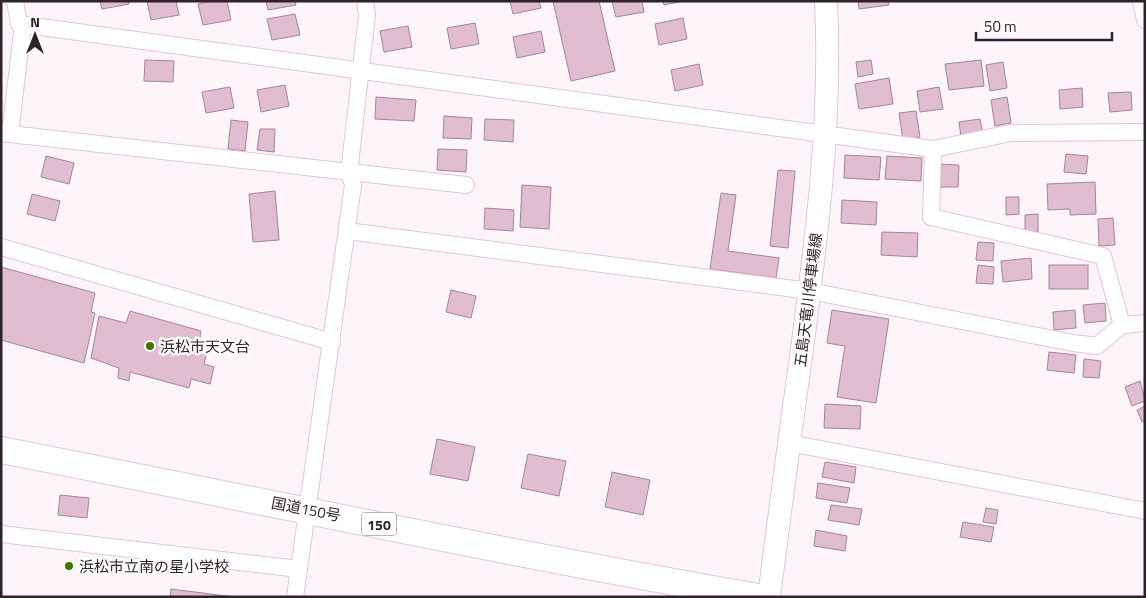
<svg xmlns="http://www.w3.org/2000/svg" width="1146" height="598" font-family="'Titillium Web','Noto Sans JP',sans-serif">
<style>
.building{fill:#e1bdd1;stroke:#a58497}
.lines{fill:none;stroke-linecap:round;stroke-linejoin:round}
.minor-casing{stroke:#e7c3d7;stroke-width:18}
.secondary-casing{stroke:#e7c3d7;stroke-width:24}
.trunk-casing{stroke:#e7c3d7;stroke-width:28}
.minor{stroke:#fff;stroke-width:16}
.secondary{stroke:#fff;stroke-width:22}
.trunk{stroke:#fff;stroke-width:26}
.poi-dot{fill:#3f7500;stroke:#fff;stroke-width:2}
.labels{text-anchor:middle;dominant-baseline:central;stroke-width:5;stroke-linejoin:round;paint-order:stroke}
.shield{fill:#fff;stroke:#6e646a;stroke-width:1}
.shield-label{font-size:14px;font-weight:bold;fill:#30222a}
.street-label{font-size:15px;fill:#30222a;stroke:#fff}
.poi-label{font-size:15px;fill:#30222a;stroke:#fff;text-anchor:start}
</style>
<rect width="100%" height="100%" fill="#fdf5f9"/>
<g class="building">
<polygon points="100,1 129,1 129,4 102,9"/>
<polygon points="147,1 176,1 179,15 151,20"/>
<polygon points="212,1 227,1 231,20 203,25 198,4"/>
<polygon points="266,1 295,1 296,5 268,10"/>
<polygon points="510,1 539,1 541,8 513,14"/>
<polygon points="553,1 599,1 615,71 571,81"/>
<polygon points="612,1 642,1 644,12 616,17"/>
<polygon points="663,1 684,1 664,5"/>
<polygon points="858,1 888,1 889,5 859,9"/>
<polygon points="295,14 300,35 272,40 267,19"/>
<polygon points="683,18 687,39 659,45 655,24"/>
<polygon points="475,23 479,44 451,49 447,28"/>
<polygon points="408,26 412,47 384,52 380,31"/>
<polygon points="541,31 545,52 517,58 513,37"/>
<polygon points="145,60 174,61 173,82 144,81"/>
<polygon points="871,60 873,74 858,77 856,62"/>
<polygon points="981,60 984,86 949,90 945,64"/>
<polygon points="1003,62 1007,88 990,91 986,65"/>
<polygon points="699,64 703,85 675,91 671,70"/>
<polygon points="889,78 893,104 859,109 855,84"/>
<polygon points="285,85 289,106 261,112 257,90"/>
<polygon points="230,87 234,108 206,113 202,92"/>
<polygon points="939,87 943,109 920,112 917,91"/>
<polygon points="1082,88 1083,107 1060,109 1059,90"/>
<polygon points="1131,92 1132,110 1110,112 1108,93"/>
<polygon points="376,97 416,100 414,121 375,119"/>
<polygon points="1007,97 1011,123 995,126 991,100"/>
<polygon points="916,111 920,137 903,140 899,113"/>
<polygon points="444,116 472,118 471,139 443,138"/>
<polygon points="485,119 514,120 513,142 484,140"/>
<polygon points="980,119 983,134 961,137 959,122"/>
<polygon points="231,120 248,122 245,151 228,149"/>
<polygon points="260,129 275,129 274,152 257,150"/>
<polygon points="438,149 467,150 466,172 437,170"/>
<polygon points="1066,154 1088,156 1086,174 1064,172"/>
<polygon points="845,155 881,157 879,180 844,178"/>
<polygon points="46,156 74,163 69,184 41,177"/>
<polygon points="887,156 922,158 921,181 885,179"/>
<polygon points="938,164 959,165 958,187 937,187"/>
<polygon points="778,170 795,171 788,248 770,246"/>
<polygon points="1095,182 1096,214 1070,215 1070,209 1048,210 1047,184"/>
<polygon points="522,185 551,187 549,229 520,227"/>
<polygon points="275,191 279,240 253,242 249,194"/>
<polygon points="721,193 736,195 728,251 779,258 776,278 710,269"/>
<polygon points="32,194 60,201 55,221 27,214"/>
<polygon points="1006,197 1019,197 1019,214 1006,215"/>
<polygon points="842,200 877,202 876,225 841,223"/>
<polygon points="485,208 514,210 513,231 484,229"/>
<polygon points="1038,214 1038,232 1025,233 1025,215"/>
<polygon points="1113,218 1115,245 1099,246 1098,219"/>
<polygon points="882,232 918,233 917,257 881,255"/>
<polygon points="978,242 994,243 993,261 976,260"/>
<polygon points="1031,258 1032,279 1003,282 1001,261"/>
<polygon points="978,265 994,267 993,284 976,283"/>
<rect x="1049" y="265" width="39" height="24"/>
<polygon points="1,267 95,293 91,312 95,313 84,363 1,340"/>
<polygon points="451,290 476,296 471,318 446,312"/>
<polygon points="1105,303 1106,321 1085,323 1083,305"/>
<polygon points="832,310 889,319 876,403 837,397 845,346 827,343"/>
<polygon points="1075,310 1076,328 1054,330 1053,312"/>
<polygon points="130,311 201,331 199,343 208,346 204,364 214,367 210,384 191,379 189,388 130,372 129,381 118,378 119,368 91,358 99,316 126,323"/>
<polygon points="1049,352 1076,355 1074,373 1047,370"/>
<polygon points="1084,359 1101,361 1099,378 1083,377"/>
<polygon points="1140,381 1145,401 1132,406 1125,387"/>
<polygon points="825,404 861,406 860,429 824,428"/>
<polygon points="1145,406 1145,420 1142,422 1137,410"/>
<polygon points="437,439 475,447 468,481 430,474"/>
<polygon points="528,454 566,461 559,496 521,488"/>
<polygon points="825,462 856,467 854,483 822,477"/>
<polygon points="612,472 650,480 643,515 605,507"/>
<polygon points="818,483 850,488 847,503 816,498"/>
<polygon points="60,495 89,498 87,518 58,515"/>
<polygon points="831,505 862,509 859,525 828,520"/>
<polygon points="986,508 998,510 996,524 983,522"/>
<polygon points="963,522 994,527 991,542 960,537"/>
<polygon points="816,530 847,536 845,551 814,546"/>
<polygon points="171,589 234,597 170,597"/>
</g>
<g class="lines">
<g class="minor-casing">
<g id="minor">
<polyline points="15,1 19,24 933,149 1011,133 1145,132"/>
<polyline points="1141,1 1145,20"/>
<polyline points="1,133 466,185"/>
<polyline points="10,134 23,24"/>
<polyline points="933,149 931,217 1103,256 1122,325 1145,323"/>
<polyline points="347,231 810,291 1073,343 1097,346 1122,325"/>
<polyline points="1,247 332,342"/>
<polyline points="789,443 1145,511"/>
<polyline points="1,534 299,569"/>
<polyline points="295,597 353,185 349,173 367,15 365,1"/>
</g>
</g>
<g class="secondary-casing">
<path id="secondary" d="M769,597C779,519 789,441 800,364C816,243 832,123 826,1"/>
</g>
<g class="trunk-casing">
<path id="trunk" d="M1,450C253,499 505,553 758,597"/>
</g>
<use href="#minor" class="minor"/>
<use href="#secondary" class="secondary"/>
<use href="#trunk" class="trunk"/>
</g>
<g class="poi-dot">
<circle cx="150" cy="346" r="5"/>
<circle cx="69" cy="566" r="5"/>
</g>
<g class="labels">
<rect class="shield" x="361.5" y="512.5" width="35" height="23" rx="4"/>
<g class="shield-label">
<text x="379" y="524">150</text>
</g>
<g class="street-label">
<text transform="translate(808 300) rotate(-83)">五島天竜川停車場線</text>
<text transform="translate(306 509) rotate(11)">国道150号</text>
</g>
<g class="poi-label">
<text x="160" y="346">浜松市天文台</text>
<text x="79" y="566">浜松市立南の星小学校</text>
</g>
</g>
<rect width="1146" height="598" fill="none" stroke="#30222a" stroke-width="5"/>
<g transform="translate(35 35)" stroke="#ffffff" stroke-width="4" paint-order="stroke">
<path d="M0-4L9 19L0 12L-9 19Z" fill="#30222a"/>
<text y="-8" font-size="14" font-weight="bold" text-anchor="middle" fill="#30222a">N</text>
</g>
<path d="M976 32v8h136v-8" fill="none" stroke="#30222a" stroke-width="2.5"/>
<text x="984" y="32" font-size="15" fill="#30222a" stroke="#ffffff" stroke-width="4" paint-order="stroke">50 m</text>
</svg>
